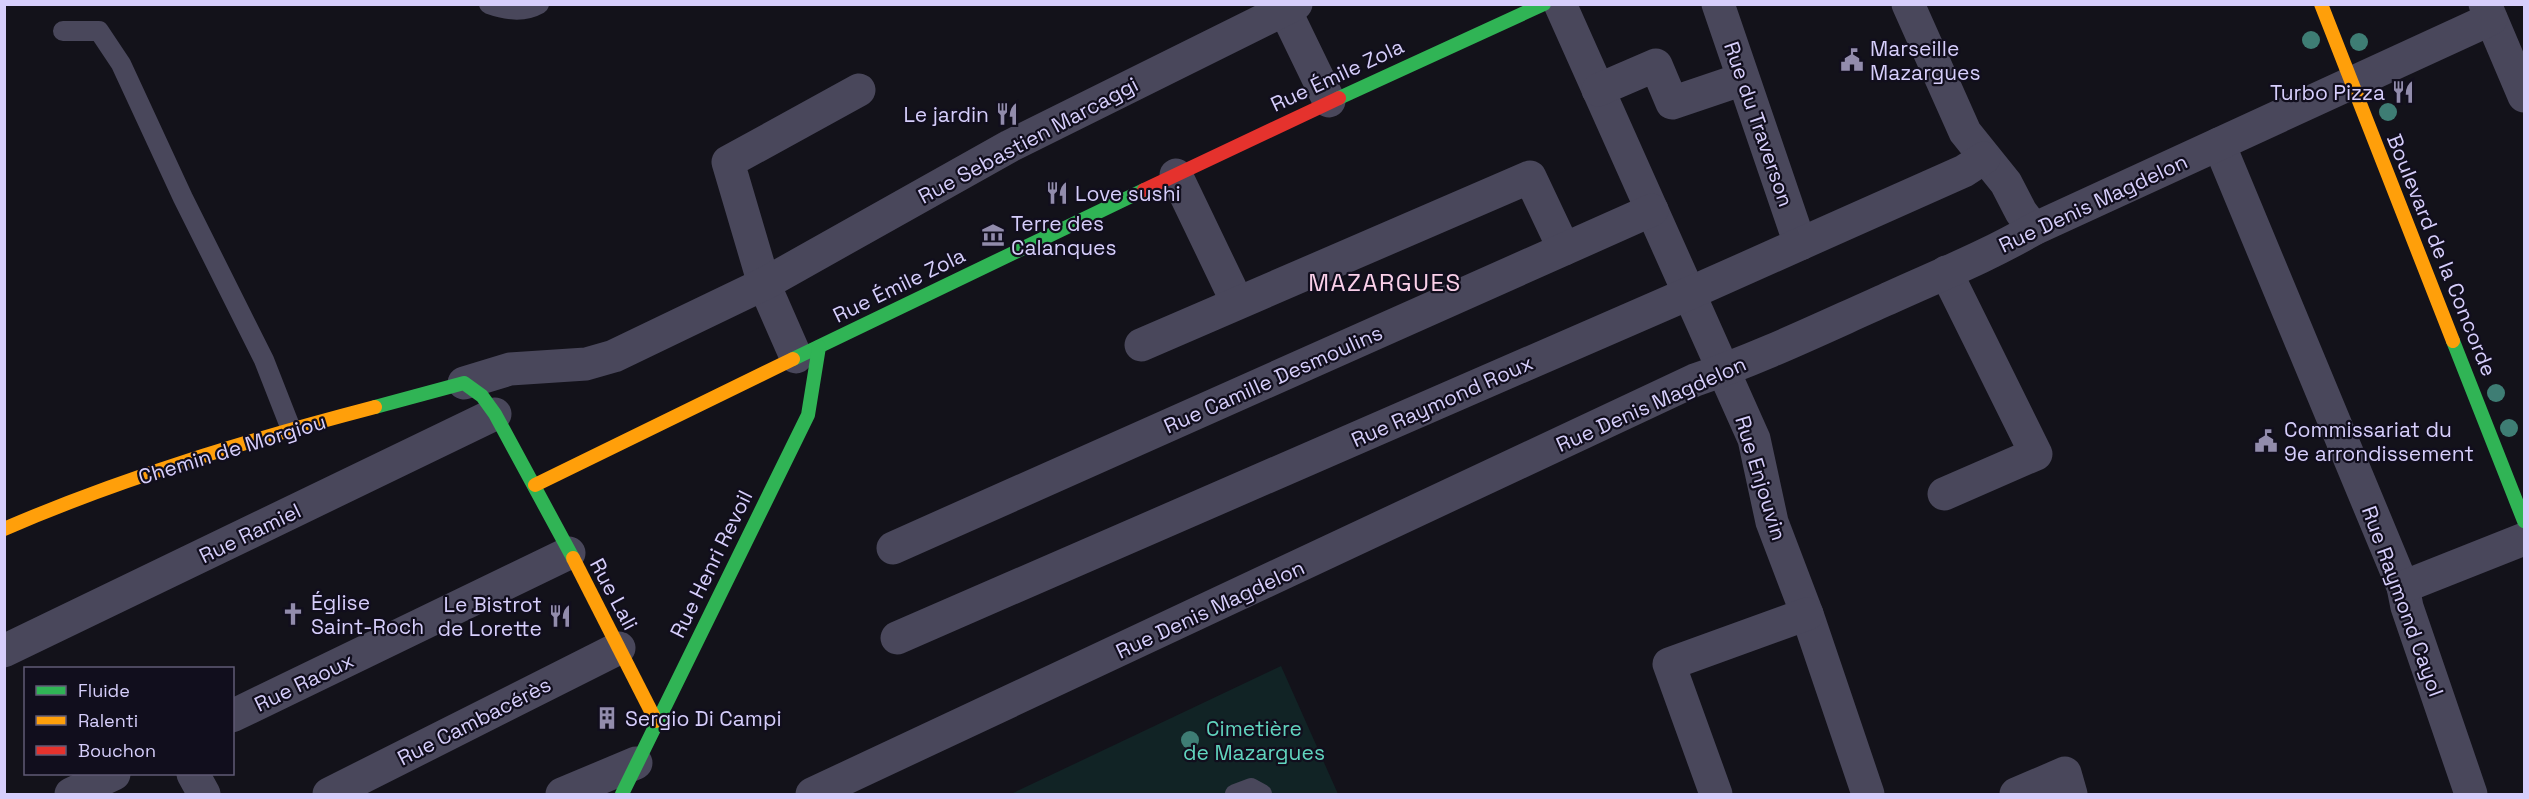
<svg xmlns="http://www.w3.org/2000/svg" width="2529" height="799" font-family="'Space Grotesk',sans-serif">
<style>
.green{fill:#112325}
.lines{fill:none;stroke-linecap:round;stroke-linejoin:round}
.lane{stroke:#49475b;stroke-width:20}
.street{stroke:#49475b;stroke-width:33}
.fast{stroke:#30b455;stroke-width:14}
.slow{stroke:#ff9f0a;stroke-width:14}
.jam{stroke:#e5322d;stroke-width:14}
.tree{fill:#3e7d74}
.labels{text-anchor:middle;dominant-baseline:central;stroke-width:4.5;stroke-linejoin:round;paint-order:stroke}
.poi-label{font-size:21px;fill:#d6cefb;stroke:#110e1d;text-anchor:start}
.street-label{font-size:21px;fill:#d6cefb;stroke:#110e1d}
.park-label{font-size:21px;fill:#61d4be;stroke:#110e1d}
.quarter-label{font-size:24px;letter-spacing:1.5px;fill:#fbd0e9;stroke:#110e1d}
</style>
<rect width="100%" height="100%" fill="#13121a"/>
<polygon class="green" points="1281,666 1338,794 1014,794 1013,793"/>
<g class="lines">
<g class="lane">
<path d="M489,4C506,10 523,13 539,4"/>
<polyline points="63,31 99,31 121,64 183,198 264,360 291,429"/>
<polyline points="1235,794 1251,788 1262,794"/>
</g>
<g class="street">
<polyline points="1282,4 1329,101"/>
<polyline points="1560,4 1754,439 1772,522 1807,614 1868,794"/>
<polyline points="1718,4 1800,244"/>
<polyline points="1908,4 1965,132 2006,183 2021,212 2034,229"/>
<polyline points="2485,4 2524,96"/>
<polyline points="1598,90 1656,65 1672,103 1743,79"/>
<polyline points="2219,144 2403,587 2407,607 2471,794"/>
<polyline points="1176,175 1237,302"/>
<polyline points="1141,345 1530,177 1564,249"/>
<polyline points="796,357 764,284 728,162 859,90"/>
<polyline points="464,383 510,369 586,364 614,356 764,284 1010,146 1296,4"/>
<polyline points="1944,494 2036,454 1946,272"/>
<polyline points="893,548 1652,210"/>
<polyline points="2403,587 2524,539"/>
<polyline points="897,638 1690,293 1964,171 1984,158"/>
<polyline points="4,651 495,414"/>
<polyline points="232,716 569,553"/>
<polyline points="193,774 204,794"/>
<polyline points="71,794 114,774"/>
<polyline points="329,794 619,648"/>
<polyline points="562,794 636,763"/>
<path d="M812,794L1695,380C1760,358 1822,328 1885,300C1935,277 1986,257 2034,229L2491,19"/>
<polyline points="1716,794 1669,664 1807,614"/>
<polyline points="2016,794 2065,773 2071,794"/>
</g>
<g class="fast">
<polyline points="1339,98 1544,4"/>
<polyline points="2453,341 2524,521"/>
<polyline points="793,359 1144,190"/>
<polyline points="375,407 464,383 482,396 495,414 573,558"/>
<polyline points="622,794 808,415 819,347"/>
</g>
<g class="slow">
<polyline points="2321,4 2453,341"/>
<polyline points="535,485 793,359"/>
<path d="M4,529C124,477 249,440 375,407"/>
<polyline points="573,558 656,721"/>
</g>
<polyline class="jam" points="1144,190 1339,98"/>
</g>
<g class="tree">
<circle cx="2311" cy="40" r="9"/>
<circle cx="2359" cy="42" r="9"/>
<circle cx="2388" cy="112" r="9"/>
<circle cx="2496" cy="393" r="9"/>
<circle cx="2509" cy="428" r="9"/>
<circle cx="1190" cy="740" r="9"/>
</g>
<defs>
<g id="civic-bare" transform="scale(1.8)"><path d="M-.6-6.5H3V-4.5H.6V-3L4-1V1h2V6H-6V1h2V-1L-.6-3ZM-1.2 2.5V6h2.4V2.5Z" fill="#928cac" stroke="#110e1d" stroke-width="2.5" paint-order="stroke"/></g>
<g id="restaurant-bare" transform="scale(1.8)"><path d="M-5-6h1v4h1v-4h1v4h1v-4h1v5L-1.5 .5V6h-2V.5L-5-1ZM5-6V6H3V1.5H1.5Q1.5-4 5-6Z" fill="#928cac" stroke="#110e1d" stroke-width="2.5" paint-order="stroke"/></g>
<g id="museum-bare" transform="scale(1.8)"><path d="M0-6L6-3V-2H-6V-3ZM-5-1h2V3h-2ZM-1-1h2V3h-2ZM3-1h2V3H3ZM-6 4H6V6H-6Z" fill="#928cac" stroke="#110e1d" stroke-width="2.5" paint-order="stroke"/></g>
<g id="church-bare" transform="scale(1.8)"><path d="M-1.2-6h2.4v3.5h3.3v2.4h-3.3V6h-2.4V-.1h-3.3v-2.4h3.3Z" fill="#928cac" stroke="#110e1d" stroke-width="2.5" paint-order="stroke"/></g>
<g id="building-bare" transform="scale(1.8)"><path d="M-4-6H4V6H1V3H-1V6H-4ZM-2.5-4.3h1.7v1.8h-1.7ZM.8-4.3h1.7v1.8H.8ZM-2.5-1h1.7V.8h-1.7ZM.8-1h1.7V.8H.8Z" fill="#928cac" stroke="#110e1d" stroke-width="2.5" paint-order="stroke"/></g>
</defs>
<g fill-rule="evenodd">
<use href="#civic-bare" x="1852" y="60"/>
<use href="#restaurant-bare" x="2403" y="92"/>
<use href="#restaurant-bare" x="1007" y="114"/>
<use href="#restaurant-bare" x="1057" y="193"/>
<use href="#museum-bare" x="993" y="235"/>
<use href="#civic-bare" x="2266" y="441"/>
<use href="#church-bare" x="293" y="614"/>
<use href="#restaurant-bare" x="560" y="616"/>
<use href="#building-bare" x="607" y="718"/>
</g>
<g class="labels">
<g class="poi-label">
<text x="1870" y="48">Marseille<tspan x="1870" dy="24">Mazargues</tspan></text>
<text x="2385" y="92" text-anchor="end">Turbo Pizza</text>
<text x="989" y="114" text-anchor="end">Le jardin</text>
<text x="1075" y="193">Love sushi</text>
<text x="1011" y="223">Terre des<tspan x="1011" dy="24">Calanques</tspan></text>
<text x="2284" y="429">Commissariat du<tspan x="2284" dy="24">9e arrondissement</tspan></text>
<text x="311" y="602">Église<tspan x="311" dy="24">Saint-Roch</tspan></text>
<text x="542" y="604" text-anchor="end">Le Bistrot<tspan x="542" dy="24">de Lorette</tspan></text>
<text x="625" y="718">Sergio Di Campi</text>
</g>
<g class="street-label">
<text transform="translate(1337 75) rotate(-25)">Rue Émile Zola</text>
<text transform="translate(1759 124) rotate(71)">Rue du Traverson</text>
<text transform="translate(1028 140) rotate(-28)">Rue Sebastien Marcaggi</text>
<text transform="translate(2093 203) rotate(-25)">Rue Denis Magdelon</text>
<text transform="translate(2442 255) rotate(68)">Boulevard de la Concorde</text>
<text transform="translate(899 285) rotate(-26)">Rue Émile Zola</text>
<text transform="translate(1273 379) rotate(-24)">Rue Camille Desmoulins</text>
<text transform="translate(1442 401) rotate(-24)">Rue Raymond Roux</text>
<text transform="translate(1651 404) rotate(-24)">Rue Denis Magdelon</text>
<text transform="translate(232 449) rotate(-17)">Chemin de Morgiou</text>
<text transform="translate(1761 478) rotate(73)">Rue Enjouvin</text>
<text transform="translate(250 533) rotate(-26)">Rue Ramiel</text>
<text transform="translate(711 564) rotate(-64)">Rue Henri Revoil</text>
<text transform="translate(614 594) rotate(62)">Rue Lali</text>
<text transform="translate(2403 601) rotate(70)">Rue Raymond Cayol</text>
<text transform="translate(1210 609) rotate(-25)">Rue Denis Magdelon</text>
<text transform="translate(304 682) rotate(-26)">Rue Raoux</text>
<text transform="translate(474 721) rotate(-27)">Rue Cambacérès</text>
</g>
<g class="park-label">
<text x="1254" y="728">Cimetière<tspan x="1254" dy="24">de Mazargues</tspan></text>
</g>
<g class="quarter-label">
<text x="1385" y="282">MAZARGUES</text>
</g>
</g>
<rect width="2529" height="799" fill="none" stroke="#d6cefb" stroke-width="12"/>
<rect x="24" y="667" width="210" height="108" fill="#110e1d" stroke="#605b76" stroke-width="1.5"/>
<rect x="36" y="686" width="30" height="9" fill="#30b455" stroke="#605b76" stroke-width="1.5"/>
<text x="78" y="697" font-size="18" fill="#d6cefb">Fluide</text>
<rect x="36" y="716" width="30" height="9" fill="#ff9f0a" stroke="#605b76" stroke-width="1.5"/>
<text x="78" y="727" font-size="18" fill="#d6cefb">Ralenti</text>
<rect x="36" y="746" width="30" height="9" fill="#e5322d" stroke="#605b76" stroke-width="1.5"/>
<text x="78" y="757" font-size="18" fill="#d6cefb">Bouchon</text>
</svg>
